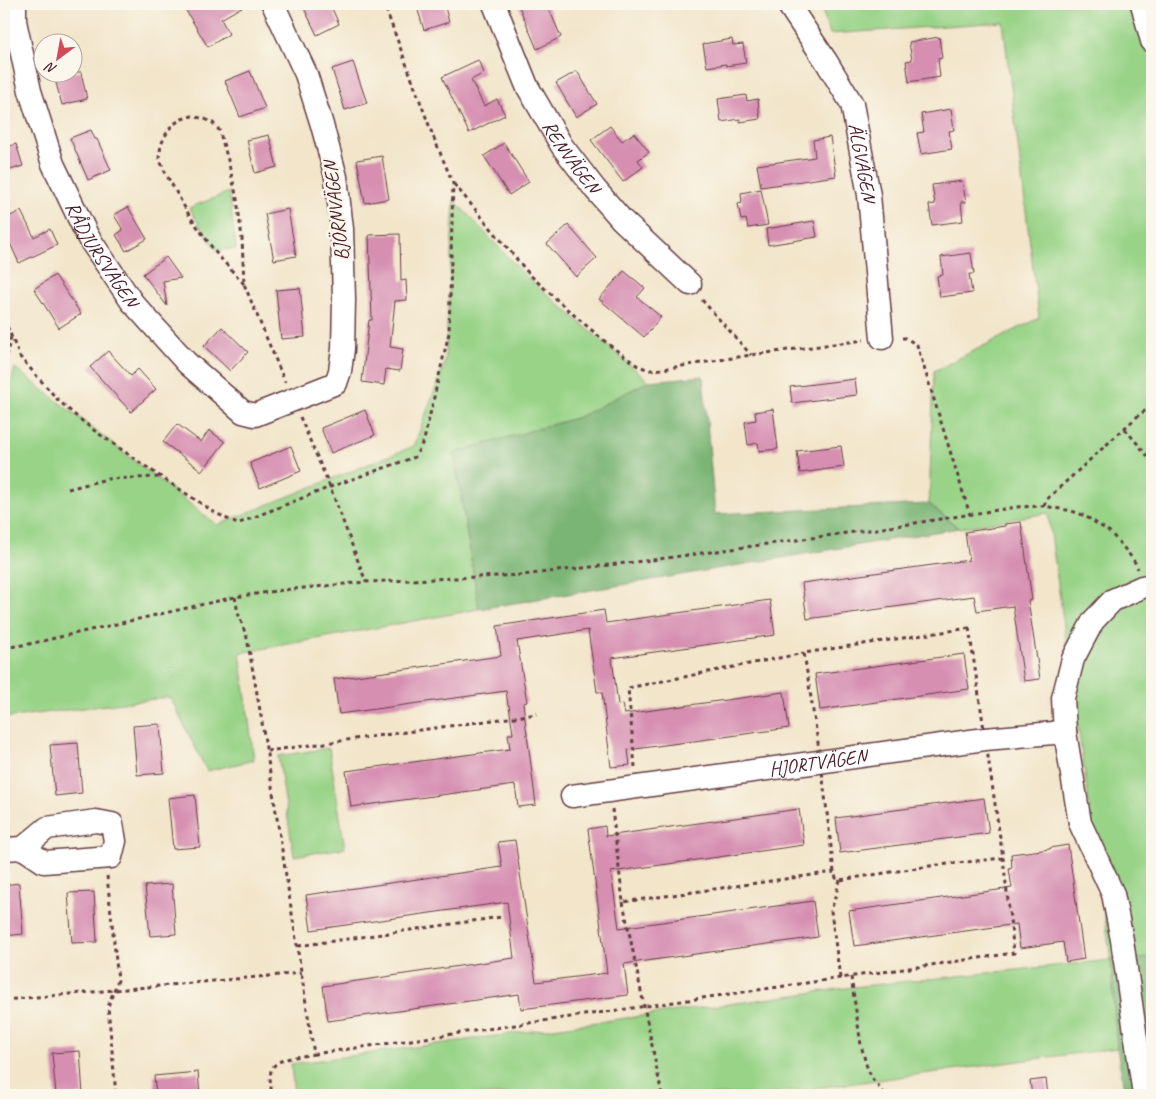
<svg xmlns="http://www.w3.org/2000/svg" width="1156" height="1099" font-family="Caveat,sans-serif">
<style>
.green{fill:#98d387;stroke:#717959}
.forest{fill:#7ab574;stroke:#626a50}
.building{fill:#d68eb1}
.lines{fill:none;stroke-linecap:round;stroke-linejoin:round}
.minor-casing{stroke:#633d43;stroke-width:25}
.path{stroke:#633d43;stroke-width:3;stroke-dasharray:4 4;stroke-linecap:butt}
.minor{stroke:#fff;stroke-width:22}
.labels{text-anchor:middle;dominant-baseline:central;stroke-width:5;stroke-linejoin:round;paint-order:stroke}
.street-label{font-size:20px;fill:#4a1f2b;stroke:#fbf7ec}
</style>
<rect width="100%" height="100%" fill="#fbf7ec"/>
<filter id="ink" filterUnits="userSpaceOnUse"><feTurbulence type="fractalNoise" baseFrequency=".02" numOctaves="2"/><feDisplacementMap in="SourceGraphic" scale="10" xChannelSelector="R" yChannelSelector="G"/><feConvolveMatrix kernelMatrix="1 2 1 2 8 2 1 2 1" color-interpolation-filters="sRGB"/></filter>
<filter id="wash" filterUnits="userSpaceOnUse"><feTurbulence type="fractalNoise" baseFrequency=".0096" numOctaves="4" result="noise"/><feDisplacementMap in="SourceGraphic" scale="20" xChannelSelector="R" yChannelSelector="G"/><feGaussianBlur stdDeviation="1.12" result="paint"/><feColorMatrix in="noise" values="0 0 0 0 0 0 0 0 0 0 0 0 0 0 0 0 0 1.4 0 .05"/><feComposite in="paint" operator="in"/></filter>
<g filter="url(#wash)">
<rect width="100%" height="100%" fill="#f2e5ca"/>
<g class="green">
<polygon points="820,4 1126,4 1128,9 1152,7 1152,958 1111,960 1117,1048 765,1095 294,1095 291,1064 853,987 1111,960 1048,513 959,528 929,504 934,371 1039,318 1003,22 830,34"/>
<polygon points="229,192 236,249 216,250 189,208"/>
<polygon points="454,200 527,277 649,381 579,417 454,453 479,609 240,653 254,760 207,771 170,697 4,718 4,408 15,368 217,525 414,446 445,362"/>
<polygon points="329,748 345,848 294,856 278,756"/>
</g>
<g class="forest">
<polygon points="703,376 715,514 929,504 959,528 479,609 454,453 579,417 649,381"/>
<polygon points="1152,958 1152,1095 1125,1095 1117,1048 1111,960"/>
</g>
<g id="blocks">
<g class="building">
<polygon points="195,4 247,4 221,19 229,34 208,47 185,9"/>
<polygon points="302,4 330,4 339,24 317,35"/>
<polygon points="416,4 444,4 449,22 424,30"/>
<polygon points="518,4 547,4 561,37 537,49"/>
<polygon points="939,37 942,58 938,59 940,77 909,82 906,61 912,60 909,42"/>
<polygon points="732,39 733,45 743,44 746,63 726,66 726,64 707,67 703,44"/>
<polygon points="478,60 484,73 471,80 484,106 497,99 505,115 469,133 442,77"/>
<polygon points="353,62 367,103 345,110 332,69"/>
<polygon points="250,71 265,108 240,117 225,81"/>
<polygon points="577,71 597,104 576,117 556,83"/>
<polygon points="53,72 81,72 87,99 62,105"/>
<polygon points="746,95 747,101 758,99 760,119 740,122 740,119 721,122 718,99"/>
<polygon points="951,109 954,130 949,131 952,149 921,154 917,133 924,132 921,114"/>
<polygon points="610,126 622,141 634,133 649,152 638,160 643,167 623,182 591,140"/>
<polygon points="91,130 95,139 97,139 111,170 88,180 70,138"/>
<polygon points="269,135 277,167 255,173 247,140"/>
<polygon points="830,137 836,176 761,187 757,165 815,157 813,140"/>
<polygon points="504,143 529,182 509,195 484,156"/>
<polygon points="16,144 23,166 4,172 4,148"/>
<polygon points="382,156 389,199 365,203 357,160"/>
<polygon points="962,181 966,202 961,202 963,221 932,225 929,205 935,204 932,185"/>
<polygon points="761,189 768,225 748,228 746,219 741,220 738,204 742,203 741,193"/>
<polygon points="128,207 147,239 126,251 116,235 123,230 114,215"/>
<polygon points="288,209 296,256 274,260 265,214"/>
<polygon points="21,211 34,237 50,229 57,245 19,263 4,230 4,219"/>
<polygon points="814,221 817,237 768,245 766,229"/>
<polygon points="568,225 597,258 576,277 547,244"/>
<polygon points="400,234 401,281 406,280 407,300 395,301 390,347 403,349 400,371 386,369 384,385 362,382 369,320 372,320 369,235"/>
<polygon points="971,253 974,274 969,274 972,293 940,297 937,276 943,275 941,257"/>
<polygon points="166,257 181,278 163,281 167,306 143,274"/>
<polygon points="624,271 645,288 637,297 661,317 644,337 599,299"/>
<polygon points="55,275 81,314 59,328 34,289"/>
<polygon points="300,288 305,337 281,339 276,290"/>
<polygon points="222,327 248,352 230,371 204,346"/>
<polygon points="108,351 131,376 138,369 156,389 131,412 90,367"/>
<polygon points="855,379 857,395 792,403 790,387"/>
<polygon points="773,409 778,449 759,451 758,443 748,445 745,422 756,420 755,412"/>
<polygon points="365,410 375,435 331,453 321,428"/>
<polygon points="177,424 201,442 209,430 225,442 202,471 163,442"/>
<polygon points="291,446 301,471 260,488 250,463"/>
<polygon points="841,446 844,467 800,473 797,451"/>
<polygon points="1021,522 1032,600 1028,601 1040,679 1024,681 1013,606 977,611 974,596 807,619 802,583 969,560 965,532 1005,526 1005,524"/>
<polygon points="770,600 775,635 612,658 618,705 622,704 624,714 784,692 789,728 628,750 630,765 611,767 602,692 597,692 588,630 517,641 527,702 523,703 536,805 518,807 515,785 351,807 346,771 510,749 508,734 513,734 509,705 508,705 506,691 339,714 334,679 501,656 497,626 604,610 606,623"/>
<polygon points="964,654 969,689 820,710 815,674"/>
<polygon points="160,724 164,773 137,775 133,726"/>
<polygon points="78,743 82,793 55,796 50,745"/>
<polygon points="195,795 200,847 173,849 168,798"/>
<polygon points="984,798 989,833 840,853 836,818"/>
<polygon points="799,809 804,845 611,872 619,928 813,901 818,937 624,964 628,995 521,1009 519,994 328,1021 323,986 514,958 507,902 311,930 306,895 502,867 498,842 515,840 536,982 607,973 588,829 605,826 606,836"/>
<polygon points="1068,845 1084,959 1066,962 1063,942 1020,948 1017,924 854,946 849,911 1012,888 1009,869 1012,868 1011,854 1050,849 1050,848"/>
<polygon points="19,883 23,934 4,936 4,885"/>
<polygon points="172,884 176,934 150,936 145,886"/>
<polygon points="94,892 97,942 72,943 68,893"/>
<polygon points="80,1051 83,1095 56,1095 52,1053"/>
<polygon points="198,1072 200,1095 156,1095 154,1076"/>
<polygon points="1046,1079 1048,1095 1032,1095 1030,1081"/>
</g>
</g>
</g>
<g filter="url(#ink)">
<use href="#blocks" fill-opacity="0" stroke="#633d43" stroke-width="1"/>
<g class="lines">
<g class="minor-casing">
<g id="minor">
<path id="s1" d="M15,4V21L30,91L53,164L88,237L132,302L187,363L243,412L255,415L336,383L340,371L343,349L344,299L342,229L336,177L322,125L306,74L273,4"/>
<path id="s2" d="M494,4L527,86L562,146L595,189L622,220L690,284"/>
<path id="s3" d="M788,4L826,61L852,104L869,195L882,338"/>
<polyline points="1142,4 1152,41"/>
<path id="s4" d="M572,796L985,739L1065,732"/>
<polyline points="4,849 23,848 47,828 96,821 112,824 115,841 111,857 44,862 23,848"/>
<polyline points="1144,1095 1122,940 1113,894 1080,823 1065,732 1063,698 1073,659 1093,621 1113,600 1142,587 1152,585"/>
</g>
</g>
<g class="path">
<polyline points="454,184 530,275 567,309 608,344 638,366 650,370 663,369 751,355 864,340"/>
<polyline points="244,284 216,253 189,215 166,174 159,158 161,145 165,136 172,125 182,119 192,116 205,119 213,123 219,130 228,160 237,199 242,238 244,284 285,382"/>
<polyline points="702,300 751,355"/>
<polyline points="4,319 20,357 58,400 76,416 95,431 161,477 214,512 237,524 330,487 415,457 424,440 449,333 453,183 433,136 384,4"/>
<polyline points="902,338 906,338 917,345 970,515"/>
<polyline points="4,364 11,337"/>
<polyline points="300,417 330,487 366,582"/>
<polyline points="1125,429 1152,461"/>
<polyline points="68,489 107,479 160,477"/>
<polyline points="1044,506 1046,500 1140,414 1152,406"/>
<path d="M235,597L238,613L247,638L261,716L314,1054C301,1057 275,1057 271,1071C269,1078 271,1088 272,1095"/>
<polygon points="969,628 1003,858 930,866 840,880 836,878 834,872 821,762 804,653"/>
<polyline points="4,648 29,644 235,597 283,590 366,582 522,575 652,560 890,527 1016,507 1044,506 1072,511 1085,516 1110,532 1129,554 1136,564 1138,569"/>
<polyline points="267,751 537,714"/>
<polyline points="635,767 628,688 804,653"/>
<polyline points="612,809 623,902 834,872"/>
<polyline points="107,876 118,980 108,1006 116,1095"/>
<polyline points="623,902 662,1095"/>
<polyline points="298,946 501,917"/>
<polyline points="851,977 861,1045 866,1064 871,1077 885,1095"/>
<polyline points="840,978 831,911 840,880"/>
<polyline points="4,1000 302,973"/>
<polyline points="314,1054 1014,953 1003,858"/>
</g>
<use href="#minor" class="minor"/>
</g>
</g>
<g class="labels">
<g class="street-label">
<text stroke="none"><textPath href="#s2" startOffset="172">RENVÄGEN</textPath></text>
<text stroke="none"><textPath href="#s3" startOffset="178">ÄLGVÄGEN</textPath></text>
<text transform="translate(336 211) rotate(-97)">BJÖRNVÄGEN</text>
<text stroke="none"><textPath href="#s1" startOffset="268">RÅDJURSVÄGEN</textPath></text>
<text stroke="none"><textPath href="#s4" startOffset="248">HJORTVÄGEN</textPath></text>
</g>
</g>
<rect width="1156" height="1099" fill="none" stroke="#fbf7ec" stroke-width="20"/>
<g transform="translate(58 58) rotate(212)"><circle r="24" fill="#fbf7ec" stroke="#b4a19f"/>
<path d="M0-4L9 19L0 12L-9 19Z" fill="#d1495b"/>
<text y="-8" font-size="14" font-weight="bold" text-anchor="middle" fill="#4a1f2b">N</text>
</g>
</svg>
